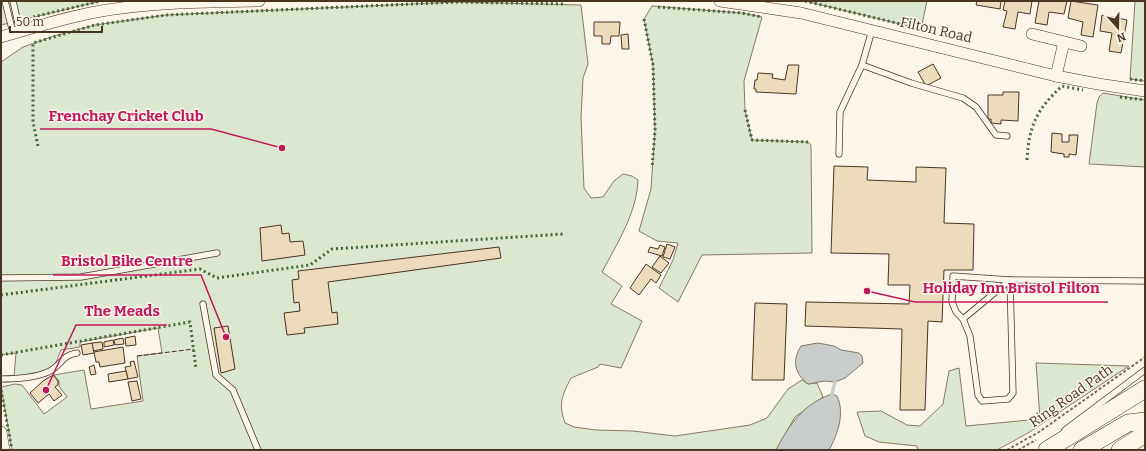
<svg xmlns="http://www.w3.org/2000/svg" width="1146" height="451" font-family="Bitter,serif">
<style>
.green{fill:#dce7d0;stroke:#887966}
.water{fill:#c9cecd;stroke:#887966}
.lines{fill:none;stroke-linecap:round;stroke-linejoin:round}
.stream{stroke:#c9cecd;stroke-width:3.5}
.building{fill:#ecdcbc;stroke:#4a3520}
.service-casing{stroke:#4a3520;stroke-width:7}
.minor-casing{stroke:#4a3520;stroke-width:12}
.primary-casing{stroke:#4a3520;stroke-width:18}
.path{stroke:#7f6f5c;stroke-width:2;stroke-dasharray:3 2;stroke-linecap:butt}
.service{stroke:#fbf6e9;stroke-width:5.5}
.minor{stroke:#fbf6e9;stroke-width:11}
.primary{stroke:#fbf6e9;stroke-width:17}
.hedge{stroke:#436837;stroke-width:3;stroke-dasharray:2 3;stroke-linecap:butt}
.fence{stroke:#4a3520;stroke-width:1;stroke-dasharray:5 2;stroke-linecap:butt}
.labels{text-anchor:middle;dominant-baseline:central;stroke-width:3;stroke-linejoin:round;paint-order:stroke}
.street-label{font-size:14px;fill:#4a3520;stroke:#fbf6e9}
.leader{fill:none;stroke:#c2185b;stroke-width:1.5}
.callout-dot{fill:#c2185b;stroke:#fbf6e9;stroke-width:1.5}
.callout-label{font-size:15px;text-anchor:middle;font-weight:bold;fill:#c2185b;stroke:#fbf6e9;stroke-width:3;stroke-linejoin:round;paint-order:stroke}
</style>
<rect width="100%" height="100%" fill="#fbf6e9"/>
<g class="green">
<polygon points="1,1 101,1 1,25"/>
<polygon points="805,1 927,1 921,29"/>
<polygon points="1135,1 1145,1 1145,81 1130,79"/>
<path d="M457,2L581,5L588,64L583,78L581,118L584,188L591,198L603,197L614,181L623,174L632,176L638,180C637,212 617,244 602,272L622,286L611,304L642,321L621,368L600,364L598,367L571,378C562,396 558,403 565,423L574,427L596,430L633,431L675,436L750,425L767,418L788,389L802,380L808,384L817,383L823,397L795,417L776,450H12L1,387L15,384L22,385L44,414L67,397L59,386V381L54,375L84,370L91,409L143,401L137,356L162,353L158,328L80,342V347L61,350C59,355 56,364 52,368C44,375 25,375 14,376L16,353L1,355V62L23,47L54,36L95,25L166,15Z"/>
<polygon points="652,6 742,13 762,17 744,81 745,110 752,140 808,142 811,145 812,253 702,255 678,302 659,288 673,260 678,243 657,241 639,231 651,189 655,130 653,65 644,19"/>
<polygon points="1103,93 1145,100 1145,167 1089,164 1097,103 1099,97"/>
<polygon points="1036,363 1129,366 1028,433 997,450 918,450 917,446 879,442 865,436 857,412 881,411 907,425 920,426 943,404 949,371 959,368 966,426 1040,419"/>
</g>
<g class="water">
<path d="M818,343L834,346L841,350L859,353L862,356L863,363L845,378L835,382L824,381L808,384C794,373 792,360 801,346Z"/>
<path d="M832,394L837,396C845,413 838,434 829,450H776C789,425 803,404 832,394Z"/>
</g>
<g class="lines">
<polyline class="stream" points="832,394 835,382"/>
</g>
<g class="building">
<polygon points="977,1 1001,1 1000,9 976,5"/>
<polygon points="1005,1 1032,1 1030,14 1018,12 1015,29 1003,27 1007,11 1003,10"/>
<polygon points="1039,1 1067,1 1064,14 1049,12 1047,25 1035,23"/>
<polygon points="1071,1 1098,5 1093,37 1081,35 1083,22 1068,18"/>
<polygon points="1102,15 1127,20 1121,53 1109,51 1112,33 1100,31"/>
<polygon points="594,22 620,22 619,36 611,36 610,44 602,44 602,36 594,36"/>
<polygon points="628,34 629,49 622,49 621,35"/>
<polygon points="933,64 941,78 926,86 918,72"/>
<polygon points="788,65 799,65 796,94 756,92 756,89 754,89 755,80 757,80 758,73 773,74 772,78 785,80"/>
<polygon points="1003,92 1019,92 1018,121 1001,120 1001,124 991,123 991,119 988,119 988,95 1003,95"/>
<polygon points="1052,133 1062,134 1062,142 1069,142 1069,135 1078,135 1076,155 1069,154 1069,157 1064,157 1064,154 1051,152"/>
<polygon points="834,166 868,167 867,180 916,182 916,167 946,168 944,223 974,224 973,270 944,270 942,322 928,321 925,410 900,410 902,329 805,326 806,302 909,304 910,285 888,285 889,254 831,253"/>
<polygon points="281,225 282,234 289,233 290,242 303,241 305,255 262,261 260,228"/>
<polygon points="667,244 675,247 670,259 663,257"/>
<polygon points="660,245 665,247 662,256 648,252 650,247 658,249"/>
<polygon points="499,247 501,258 328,282 332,313 337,312 338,324 304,328 305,333 287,335 284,313 300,311 299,302 294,303 292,280 299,279 298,271"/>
<polygon points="660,256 669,263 661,273 652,267"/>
<polygon points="646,264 661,275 656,283 651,279 639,295 630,288"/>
<polygon points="755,303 787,304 784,380 752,380"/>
<polygon points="228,326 235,369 221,373 214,328"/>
<polygon points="135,336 136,345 126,346 125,338"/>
<polygon points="123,338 124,344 115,345 114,340"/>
<polygon points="113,340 114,345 104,347 104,342"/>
<polygon points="102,342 103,349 93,351 92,343"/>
<polygon points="92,343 94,353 83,355 81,345"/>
<polygon points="123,347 125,363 100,367 99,362 96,362 94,352"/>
<polygon points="134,361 138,377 128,379 125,367 131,366 130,362"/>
<polygon points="94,365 96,374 91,375 89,367"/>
<polygon points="126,371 128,379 109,382 108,374"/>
<polygon points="53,375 58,381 58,385 55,387 62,395 54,401 49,394 38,403 30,393 43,381"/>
<polygon points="137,381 141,399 132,401 128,382"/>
</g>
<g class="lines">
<g class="service-casing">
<g id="service">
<polyline points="5,1 13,33"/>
<polyline points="13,1 20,32"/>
<polyline points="862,65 911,83 963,98 976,107 996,135 1007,136"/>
<polyline points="839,154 840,112 862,65 872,30"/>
<polyline points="1,278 81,277 217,253"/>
<polyline points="1010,280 1013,393 1008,399 982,401 978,395 970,336 963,319 956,312 952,302 953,276 1010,280 1145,281"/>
<polyline points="203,304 216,375 233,390 258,450"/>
<polyline points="963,319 1010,280"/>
<path d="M1,379C17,379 34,378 48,372C62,366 61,355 77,353"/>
<polyline points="1065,430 1145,370"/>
</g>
</g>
<g class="minor-casing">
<g id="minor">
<polyline points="720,1 801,13 1056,76 1098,84 1145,91"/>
<polyline points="1032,34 1081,46"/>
<path d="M1,37C34,27 67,17 101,11C153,2 206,2 259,1"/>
<polyline points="1056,76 1064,42"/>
<polyline points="1,432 4,450"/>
</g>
</g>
<g class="primary-casing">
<g id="primary">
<polyline points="1047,450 1145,389"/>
<polyline points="1082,450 1128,423 1145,421"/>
<polyline points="1120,450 1145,434"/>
</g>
</g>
<g class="path">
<polyline points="1007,450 1039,432 1145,357"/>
<polyline points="1018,450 1036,440"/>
</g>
<use href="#service" class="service"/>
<use href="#minor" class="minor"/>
<use href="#primary" class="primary"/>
<g class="hedge">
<polyline points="805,1 921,29"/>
<polyline points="658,7 742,13 762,17"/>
<polyline points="28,18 101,1"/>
<polyline points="644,19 653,65 655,130 652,168"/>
<polyline points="1130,79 1145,81"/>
<polyline points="1120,97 1145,100"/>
<polyline points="745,110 752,140 808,142"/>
<polyline points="38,146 33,122 33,43 95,25 166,15 457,2 563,4"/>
<path d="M1027,160C1029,126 1036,110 1062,86L1083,90"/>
<polyline points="1,295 200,269 217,278 310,265 332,249 563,234"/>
<polyline points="1,355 190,322 196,369"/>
<polyline points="1,390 12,450"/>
</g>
<polyline class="fence" points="137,356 194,349"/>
</g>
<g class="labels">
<g class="street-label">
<text transform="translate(936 30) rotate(13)">Filton Road</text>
<text transform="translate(1071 396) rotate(-35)">Ring Road Path</text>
</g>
</g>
<path class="leader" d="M282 148L211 129H40M226 337L201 275H53M867 291L915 302H1108M46 390L76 325H167"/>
<g class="callout-dot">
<circle cx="282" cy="148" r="4"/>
<circle cx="226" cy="337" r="4"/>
<circle cx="867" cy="291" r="4"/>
<circle cx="46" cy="390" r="4"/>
</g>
<g class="callout-label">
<text x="126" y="121">Frenchay Cricket Club</text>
<text x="127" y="266">Bristol Bike Centre</text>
<text x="1011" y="293">Holiday Inn Bristol Filton</text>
<text x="122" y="316">The Meads</text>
</g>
<rect width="1146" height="451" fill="none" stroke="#4a3520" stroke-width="4"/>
<g transform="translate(1118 28) rotate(160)" stroke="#fbf6e9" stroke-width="3" paint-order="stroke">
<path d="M0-3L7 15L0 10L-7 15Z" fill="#4a3520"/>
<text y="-6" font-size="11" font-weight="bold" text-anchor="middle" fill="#4a3520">N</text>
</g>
<path d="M10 26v6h92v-6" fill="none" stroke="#4a3520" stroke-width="2"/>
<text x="16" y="26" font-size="12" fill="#4a3520" stroke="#fbf6e9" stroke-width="3" paint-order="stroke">50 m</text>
</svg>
